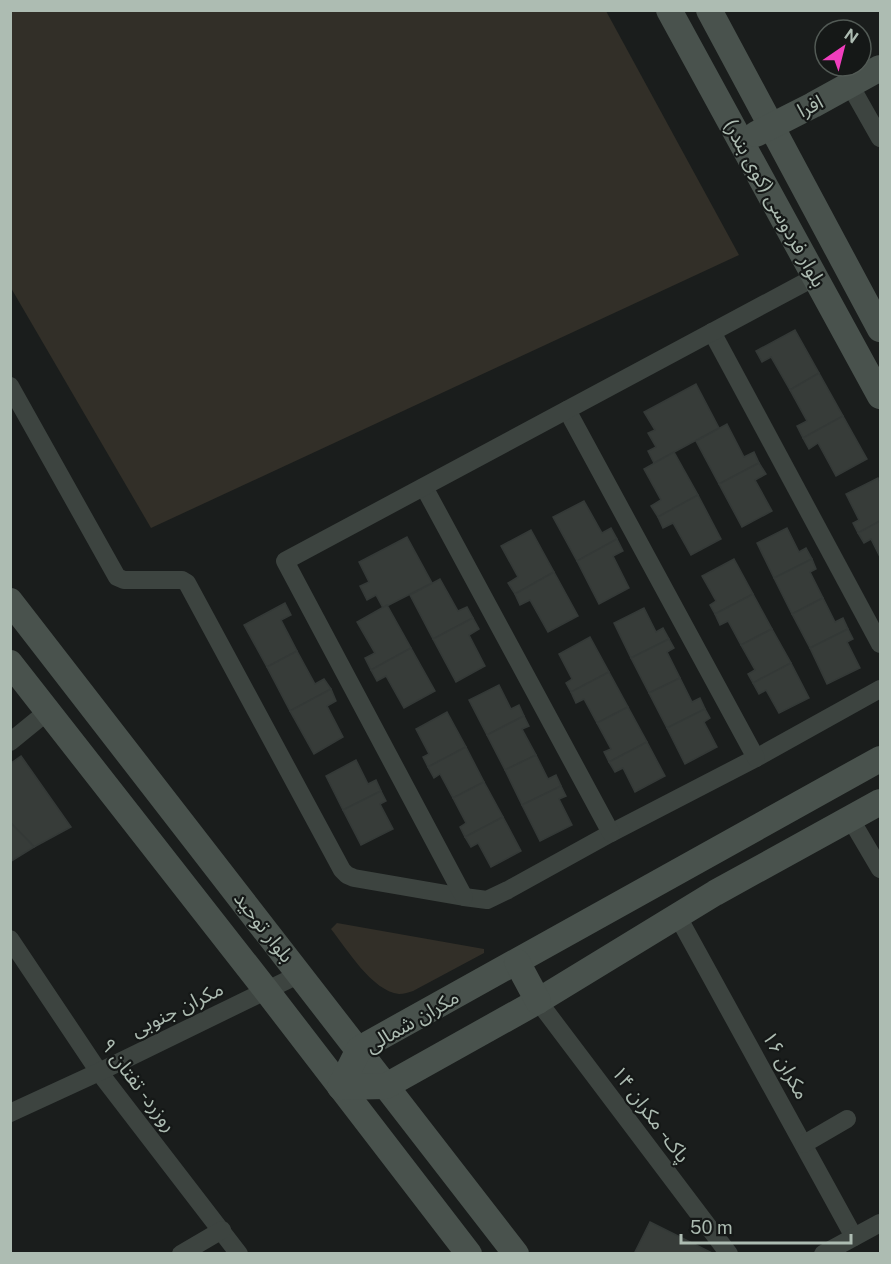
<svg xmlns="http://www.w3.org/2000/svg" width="891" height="1264" font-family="'Public Sans','Noto Sans Arabic',sans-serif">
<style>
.green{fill:#322f28}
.building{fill:#373c39;stroke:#343937;stroke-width:1.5}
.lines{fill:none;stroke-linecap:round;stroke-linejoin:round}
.street{stroke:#3d4440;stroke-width:18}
.secondary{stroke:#49524d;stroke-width:26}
.labels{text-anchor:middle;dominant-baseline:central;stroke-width:4.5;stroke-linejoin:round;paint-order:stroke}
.street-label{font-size:20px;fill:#adbcb2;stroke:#151817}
</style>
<rect width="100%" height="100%" fill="#1a1d1c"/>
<g class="green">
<polygon points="10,11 606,11 739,255 151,528 11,288"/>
<path d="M337,923L484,949V953L413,991C409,992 404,994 399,994C372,991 347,949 331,929Z"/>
</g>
<g class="building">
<polygon points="795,330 819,373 790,390 771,357 762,362 756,351"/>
<polygon points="819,373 843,416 803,438 797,426 807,421 790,390"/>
<polygon points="696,384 719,428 654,463 648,451 656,447 648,433 655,430 644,412"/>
<polygon points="843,416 867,459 836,476 818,443 809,449 803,438"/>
<polygon points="727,424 744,457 754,452 759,463 719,484 696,441"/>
<polygon points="674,452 698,495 658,517 651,506 661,500 644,469"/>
<polygon points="759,463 766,474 755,480 772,511 742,527 719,484"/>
<polygon points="878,478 880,483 880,521 858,533 853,523 859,520 846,494"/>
<polygon points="698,495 721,539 691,555 673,523 663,528 658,517"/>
<polygon points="584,501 602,533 611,528 617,539 577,561 553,517"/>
<polygon points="880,521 880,557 871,539 864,543 858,533"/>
<polygon points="787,528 799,552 806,548 812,559 774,578 757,543"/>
<polygon points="531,530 554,572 515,594 508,583 518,577 501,546"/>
<polygon points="407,537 432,583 383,608 376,595 367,600 360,586 369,582 359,562"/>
<polygon points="617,539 623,551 613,556 629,588 599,604 577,561"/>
<polygon points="734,559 753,594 715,614 710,605 716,601 702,576"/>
<polygon points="812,559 816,569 810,572 823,598 792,614 774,578"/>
<polygon points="554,572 578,616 548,632 530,600 520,605 515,594"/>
<polygon points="440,579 458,611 467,607 473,618 433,639 410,595"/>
<polygon points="753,594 772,629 741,645 728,621 720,625 715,614"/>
<polygon points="823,598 835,622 843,618 848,629 810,648 792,614"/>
<polygon points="285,603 291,615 281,620 297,651 267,667 244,625"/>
<polygon points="387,605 411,648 371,670 365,658 375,653 357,622"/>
<polygon points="644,608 656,632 663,628 669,639 631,658 614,623"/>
<polygon points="473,618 479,629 469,635 485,666 456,682 433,639"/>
<polygon points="772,629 791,663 753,683 748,674 755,670 741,645"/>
<polygon points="848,629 853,639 847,642 860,668 827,684 810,648"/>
<polygon points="590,637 609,672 571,692 566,683 572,679 559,654"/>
<polygon points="669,639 674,648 667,652 680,678 649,693 631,658"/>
<polygon points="411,648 435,691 404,708 386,676 377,681 371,670"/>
<polygon points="297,651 315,684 324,679 331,689 290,711 267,667"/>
<polygon points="791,663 809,698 779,713 766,690 759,694 753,683"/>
<polygon points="609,672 628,707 597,723 584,699 576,703 571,692"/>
<polygon points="680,678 692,702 700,698 705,709 667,728 649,693"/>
<polygon points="499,685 511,709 519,705 524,716 487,735 469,700"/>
<polygon points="331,689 336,701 327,706 343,737 314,754 290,711"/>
<polygon points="628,707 647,742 609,762 604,752 611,749 597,723"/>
<polygon points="705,709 710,718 704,722 717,747 685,764 667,728"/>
<polygon points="447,712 466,747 428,767 423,757 429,754 416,729"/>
<polygon points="524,716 529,726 522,729 536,755 505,770 487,735"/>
<polygon points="647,742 665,776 635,792 623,768 615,772 609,762"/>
<polygon points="466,747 484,782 453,798 440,774 434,778 428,767"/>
<polygon points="536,755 548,779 556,775 561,786 522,805 505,770"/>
<polygon points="21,756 71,827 34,847 10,822 10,764"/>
<polygon points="356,760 368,784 376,780 381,791 343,810 326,776"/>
<polygon points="484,782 503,817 465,837 460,827 466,823 453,798"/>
<polygon points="561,786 566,796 559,799 572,825 540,841 522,805"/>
<polygon points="381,791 386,801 380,804 393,829 361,845 343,810"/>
<polygon points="503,817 521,851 491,867 478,843 471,847 465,837"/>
<polygon points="10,822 34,847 10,862"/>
<polygon points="650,1222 712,1253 634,1254"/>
</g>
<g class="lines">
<g class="street">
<polyline points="850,85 880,138"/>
<polyline points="712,332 880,644"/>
<polyline points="10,386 117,577 124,580 182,580 187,583 342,870 347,875 354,878 464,897 487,900 508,890 611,833 756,758 880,689"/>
<polyline points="567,410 756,758"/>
<polyline points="424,487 611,833"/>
<polyline points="10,742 48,711"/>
<polyline points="850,818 880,869"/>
<polyline points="464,897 285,561 815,277"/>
<polyline points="677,915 854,1237"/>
<polyline points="10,939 99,1072 239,1254"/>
<polyline points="538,1001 729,1254"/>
<polyline points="10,1113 99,1072 300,974"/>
<polyline points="804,1144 847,1119"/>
<polyline points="181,1254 222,1230"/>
<polyline points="823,1254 880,1223"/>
</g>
<g class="secondary">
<polyline points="669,10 880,396"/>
<polyline points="709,10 880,329"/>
<polyline points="756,134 813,105 880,68"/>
<polyline points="10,601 516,1254"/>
<polyline points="10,663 266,990 469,1254"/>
<polyline points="880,759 359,1049 340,1087 386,1086 538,1001 715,893 880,802"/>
<polyline points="517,962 538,1001"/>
</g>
</g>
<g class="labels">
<g class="street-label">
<text transform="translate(810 106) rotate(-27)">افرا</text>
<text transform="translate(775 203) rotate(61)">بلوار فردوسی (کوی بندر)</text>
<text transform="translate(264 927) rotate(52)">بلوار توحید</text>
<text transform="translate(177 1009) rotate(-26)">مکران جنوبی</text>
<text transform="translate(412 1021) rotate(-30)">مکران شمالی</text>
<text transform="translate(786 1065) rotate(61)">مکران ۱۶</text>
<text transform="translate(139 1085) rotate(53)">روزرد - تفتان ۹</text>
<text transform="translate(651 1114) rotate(53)">پاک - مکران ۱۴</text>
</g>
</g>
<rect width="891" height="1264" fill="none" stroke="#adbcb2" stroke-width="24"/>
<g transform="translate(843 48) rotate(35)"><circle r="28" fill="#151817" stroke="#525a55" stroke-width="1.5"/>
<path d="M0-4.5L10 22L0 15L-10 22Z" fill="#f13ebe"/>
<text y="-9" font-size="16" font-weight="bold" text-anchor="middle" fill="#adbcb2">N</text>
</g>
<path d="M681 1234v9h170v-9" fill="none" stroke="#adbcb2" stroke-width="3"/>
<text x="690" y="1234" font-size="18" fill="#adbcb2" stroke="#151817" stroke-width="4.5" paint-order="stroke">50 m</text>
</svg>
